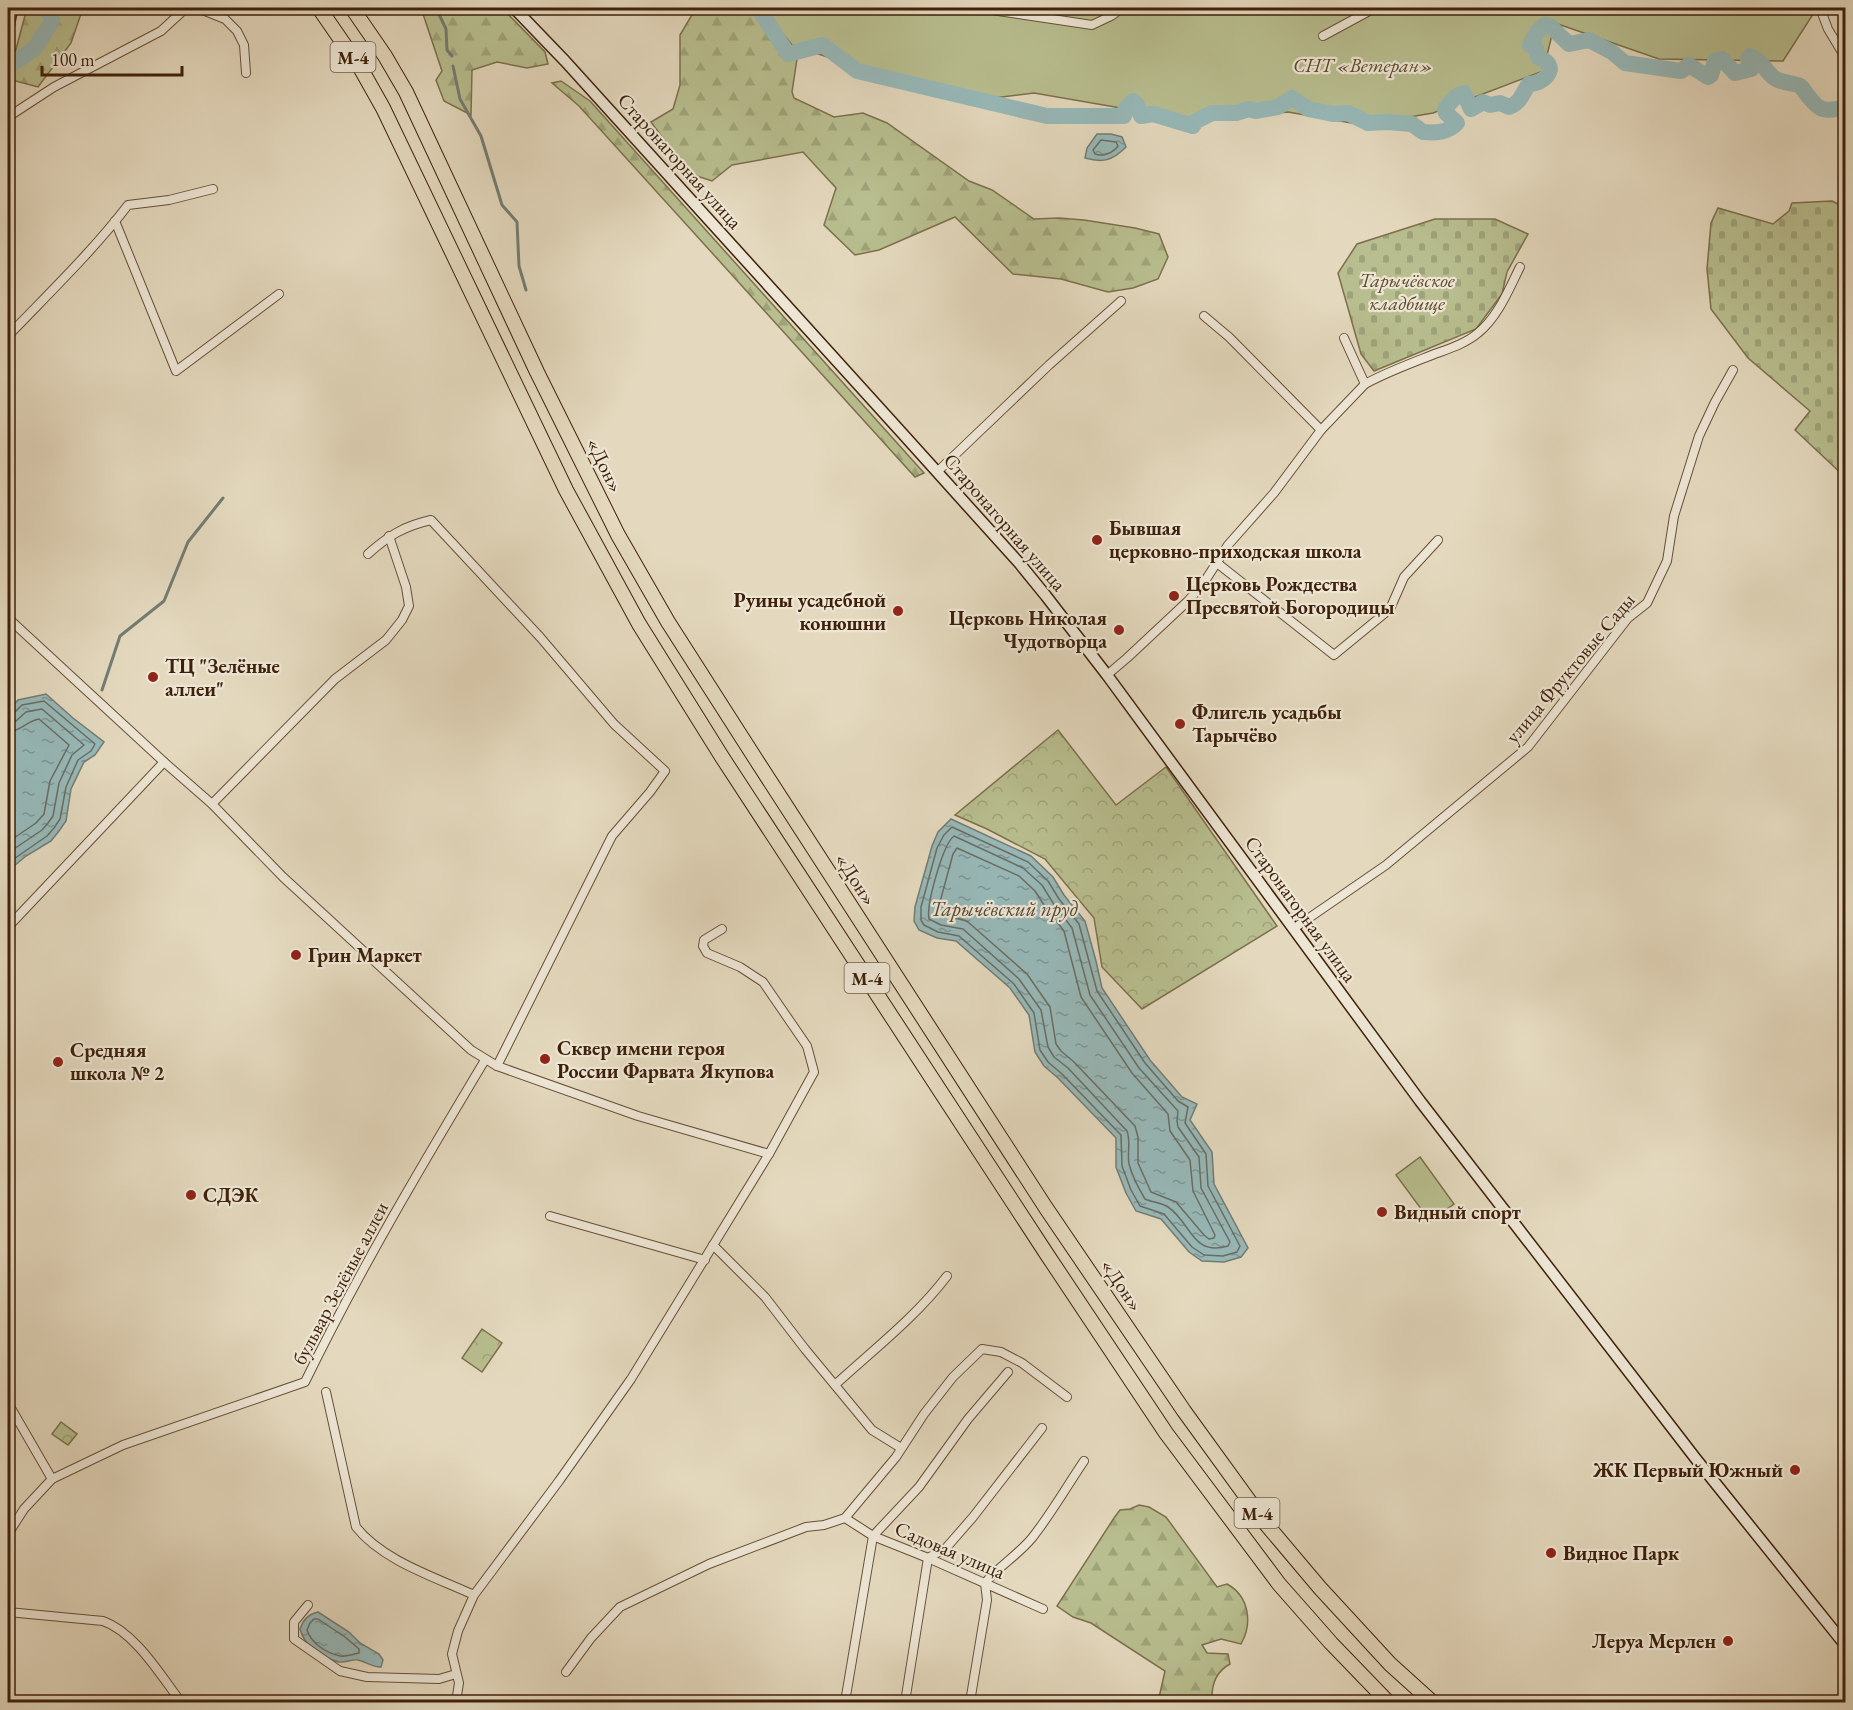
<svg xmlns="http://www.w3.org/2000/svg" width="1853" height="1710" font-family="'EB Garamond',serif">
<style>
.forest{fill:url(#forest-firs);stroke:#7c704c;stroke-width:1.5}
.cemetery{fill:url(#cemetery-stones);stroke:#7c704c;stroke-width:1.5}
.park{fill:url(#park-crowns);stroke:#7c704c;stroke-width:1.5}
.garden{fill:#b8be8f;stroke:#7c704c;stroke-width:1.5}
.water{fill:url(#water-ripples);stroke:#747c73;stroke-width:1.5}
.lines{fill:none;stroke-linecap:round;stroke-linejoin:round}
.shore{stroke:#6b6d62;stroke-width:1.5}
.stream{stroke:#747c73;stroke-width:3}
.river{stroke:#97b9b9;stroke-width:16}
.street-casing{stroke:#684f37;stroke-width:10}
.secondary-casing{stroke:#3f210a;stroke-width:13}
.highway-casing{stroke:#3f210a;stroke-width:16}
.street{stroke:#ede6d5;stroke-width:8}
.secondary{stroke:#ede6d5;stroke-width:10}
.highway{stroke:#e4d9be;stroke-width:14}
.poi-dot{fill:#8f2418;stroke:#ede6d5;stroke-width:2}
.labels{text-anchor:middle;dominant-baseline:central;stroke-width:4.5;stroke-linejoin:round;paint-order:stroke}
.shield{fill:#ede6d5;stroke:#735c47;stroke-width:1.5}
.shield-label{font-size:18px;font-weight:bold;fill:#3f210a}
.park-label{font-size:20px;font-style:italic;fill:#5d482b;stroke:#ede6d5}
.street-label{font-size:20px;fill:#3f210a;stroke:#ede6d5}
.poi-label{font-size:20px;font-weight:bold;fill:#3f210a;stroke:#ede6d5;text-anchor:start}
.water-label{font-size:21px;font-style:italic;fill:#554736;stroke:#ede6d5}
</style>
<defs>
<pattern id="forest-firs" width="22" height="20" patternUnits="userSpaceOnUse" patternTransform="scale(1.5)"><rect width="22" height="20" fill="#b8be8f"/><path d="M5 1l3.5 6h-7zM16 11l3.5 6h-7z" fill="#9fa37a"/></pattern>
<pattern id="cemetery-stones" width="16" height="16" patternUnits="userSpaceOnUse" patternTransform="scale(1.5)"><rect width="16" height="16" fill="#b8be8f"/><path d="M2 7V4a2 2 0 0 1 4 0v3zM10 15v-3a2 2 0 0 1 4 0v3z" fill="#9fa37a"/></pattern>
<pattern id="park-crowns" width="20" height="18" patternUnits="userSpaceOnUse" patternTransform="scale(1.5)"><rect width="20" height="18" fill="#b8be8f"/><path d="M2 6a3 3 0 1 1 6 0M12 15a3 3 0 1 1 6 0" fill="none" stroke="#9fa37a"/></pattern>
<pattern id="water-ripples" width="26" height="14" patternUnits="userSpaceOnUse" patternTransform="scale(1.5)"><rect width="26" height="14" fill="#97b9b9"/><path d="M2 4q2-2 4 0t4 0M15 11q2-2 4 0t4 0" fill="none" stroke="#7d9695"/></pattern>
</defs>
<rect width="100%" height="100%" fill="#e4d9be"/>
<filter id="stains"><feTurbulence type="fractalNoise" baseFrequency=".00333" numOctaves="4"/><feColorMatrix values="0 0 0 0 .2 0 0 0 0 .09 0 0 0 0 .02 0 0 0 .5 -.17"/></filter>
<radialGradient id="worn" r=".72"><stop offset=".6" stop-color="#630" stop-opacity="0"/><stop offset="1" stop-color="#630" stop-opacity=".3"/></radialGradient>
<g class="forest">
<polygon points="27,8 83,8 71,43 38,87 8,79"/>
<polygon points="421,8 502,8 545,52 548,64 527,68 497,62 472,70 471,115 444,101 436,80 442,71"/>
<polygon points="696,8 757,8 797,59 792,92 794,98 834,117 863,113 887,123 969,181 992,190 1034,219 1059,218 1084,220 1135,228 1159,234 1168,257 1158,279 1133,288 1108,292 1061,279 1013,274 955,217 879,250 855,255 824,225 836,188 803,152 732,165 712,181 688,173 651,122 673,109 680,85 680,35"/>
<polygon points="561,81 590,101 924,473 915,477 579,106 552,83"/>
<path d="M1139,1505L1149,1507L1166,1517L1217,1587L1227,1584C1249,1596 1253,1623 1241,1644L1221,1639L1202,1645L1207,1653L1228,1654L1230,1664C1215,1672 1211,1686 1212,1702H1158L1165,1671L1091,1623L1073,1617L1057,1606L1114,1518L1120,1510L1130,1509Z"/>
</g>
<g class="cemetery">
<polygon points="1832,201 1846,208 1845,477 1795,430 1810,411 1748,358 1711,309 1707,269 1711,223 1718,208 1773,224 1789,211 1792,203"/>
<polygon points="1435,219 1495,219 1528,234 1507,272 1502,294 1476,329 1374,371 1361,354 1338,273 1357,244"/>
</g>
<g class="park">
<polygon points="1058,730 1116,805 1166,767 1277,926 1142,1009 1102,967 1094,918 1045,859 987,829 955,815"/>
<polygon points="482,1329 502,1343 482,1372 462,1358"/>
<polygon points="61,1422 77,1434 68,1445 52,1434"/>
</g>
<g class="garden">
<polygon points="762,8 1817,8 1783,61 1659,59 1555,23 1543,71 1433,113 1363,125 1288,112 1196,121 1034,93 961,102 792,45"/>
<polygon points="1420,1157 1454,1204 1430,1221 1396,1175"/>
</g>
<g class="water">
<path d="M1097,134H1111L1122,137L1126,147C1112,161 1103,163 1085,158L1087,148Z"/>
<polygon points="46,694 73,718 104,742 95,755 84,762 71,789 66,821 59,831 51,841 26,856 8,871 8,711 18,700"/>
<polygon points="951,819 1031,856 1053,877 1064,895 1085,921 1096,961 1102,988 1150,1060 1182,1097 1197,1104 1190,1120 1212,1152 1214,1184 1248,1248 1241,1257 1224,1262 1202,1261 1189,1252 1161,1219 1136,1211 1126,1193 1116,1167 1116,1138 1058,1078 1044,1066 1035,1052 1029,1015 1010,988 956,941 937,938 919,930 914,921 915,907 932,846 938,832"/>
<path d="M318,1612L349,1632L360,1643L379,1654L383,1660L381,1667C371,1667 367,1662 358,1660C352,1659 345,1663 339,1662C322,1658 304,1646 300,1629C303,1619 309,1614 318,1612Z"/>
</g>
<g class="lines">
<g class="shore">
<path d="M1101,140L1116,142L1118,146C1113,153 1103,157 1095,154L1093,150Z"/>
<polyline points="8,715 13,714 22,705 44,701 95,744 91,751 78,760 66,787 60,819 54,828 47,836 8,863"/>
<polyline points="8,723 16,721 26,712 42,709 84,745 72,755 59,783 53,816 48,823 42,830 8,853"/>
<path d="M8,732C21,731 27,721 39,719L69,745L50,781L44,814L36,823L8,842"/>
<polygon points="952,827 1028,862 1048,881 1059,899 1079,924 1097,991 1145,1063 1178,1101 1188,1107 1185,1123 1206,1154 1208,1186 1240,1246 1237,1252 1223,1256 1204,1255 1192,1247 1164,1214 1140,1206 1131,1190 1122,1166 1121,1135 1062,1074 1048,1062 1040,1050 1034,1013 1014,984 959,936 938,932 924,925 921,920 921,907 937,848 944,835"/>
<path d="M954,836L1023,868L1042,885L1053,903L1072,928L1090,995L1139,1068L1178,1111L1177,1121L1178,1127L1199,1157L1201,1188L1230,1242L1228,1246C1192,1257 1191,1222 1168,1207C1162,1203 1152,1202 1145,1199C1139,1189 1132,1176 1129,1164C1127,1153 1131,1142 1127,1131L1068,1068L1054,1057L1048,1047L1041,1010L1019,979L963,929L941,925L929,919C926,905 943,844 954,836Z"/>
<path d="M957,848L1019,876L1035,891L1046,908L1064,931L1081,997L1132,1073L1168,1114L1170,1131L1190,1160L1193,1191L1215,1235L1214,1238L1209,1239L1204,1235L1176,1202L1151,1192L1138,1163V1137L1135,1126L1074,1062L1061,1051L1056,1044L1050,1007L1027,974L968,922C958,917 947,919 937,913L953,854Z"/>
<path d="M314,1619H318L345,1637L359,1649V1653C354,1654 346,1657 340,1656C326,1653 311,1643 307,1630L310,1623Z"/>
</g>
<g class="stream">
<polyline points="436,8 446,29 447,50 452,56"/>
<polyline points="453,66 460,99 481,136 502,205 517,222 519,266 526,290"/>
<polyline points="102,690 120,636 164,601 188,542 223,498"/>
</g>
<g class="river">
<path d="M758,8L788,54L823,45L857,71L1047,116H1124L1125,110L1133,101L1137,105L1141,116L1153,114L1193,126L1196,121L1212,113H1236L1249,109L1255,111L1278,107L1292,98L1308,109L1333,114L1348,113L1368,123L1387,122L1412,124L1423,132C1435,133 1448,133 1457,123L1446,113L1445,109C1450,103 1455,95 1464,93L1471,109L1483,102L1490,105L1500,103L1509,107C1521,103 1522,93 1529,84C1546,83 1561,66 1538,57L1536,49L1530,45L1537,32L1545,25L1550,26L1569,44L1589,40L1612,52L1625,63L1681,71L1689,65L1708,77L1711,75L1715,61L1722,59L1735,73L1751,69V66L1748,59L1750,56C1760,59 1765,70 1773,77C1781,84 1793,82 1800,86C1803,88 1806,94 1809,97C1822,114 1826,110 1846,108"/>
<polyline points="8,67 34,49 52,22 48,8"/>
</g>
<g class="street-casing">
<g id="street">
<polyline points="978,8 1092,25 1111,16 1122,8"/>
<polyline points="1820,8 1828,29 1846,59"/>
<polyline points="1323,36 1371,10 1372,8"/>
<polyline points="8,117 54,87 161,31 185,9 200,9 225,19 237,31 244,45 246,73"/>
<polyline points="115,221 176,371 279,294"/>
<polyline points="1204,316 1229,337 1321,430"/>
<path d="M8,336C49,293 92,252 128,205L169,200L213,189"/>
<path d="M1365,384C1387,372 1409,364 1432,355C1448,349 1465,344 1478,333C1498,317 1509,289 1520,267"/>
<polyline points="937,472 1049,365 1121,301"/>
<path d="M368,554C388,536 404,526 431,520L540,637L614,724L665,771L650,792L612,836L497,1066"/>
<polyline points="1217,563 1334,655 1390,609 1404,577 1438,540"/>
<polyline points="8,618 164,762 212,804 283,877 471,1050 497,1066 638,1116 769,1154"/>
<polyline points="1107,675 1127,658 1188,601 1203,584 1228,545 1274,493 1321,430 1365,384 1344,338"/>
<polyline points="212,804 335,679 386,640 402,620 409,606 406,587 389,536"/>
<polyline points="8,927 164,762"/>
<polyline points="1293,929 1386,865 1528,747 1628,618 1647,603 1667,561 1674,516 1699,436 1715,402 1733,370"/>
<polyline points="550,1216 705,1260"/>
<polyline points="713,1245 765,1297 805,1349 872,1430 901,1448"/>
<path d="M835,1385C873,1350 916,1317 947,1276"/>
<path d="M326,1392L356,1527C383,1561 435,1577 474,1595"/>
<polyline points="8,1403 52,1479"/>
<polyline points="845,1518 873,1536 928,1558 1043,1609"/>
<path d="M8,1534L24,1509L52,1479L123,1445L305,1382C359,1271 422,1165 485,1060"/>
<polyline points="308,1605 294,1622 294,1639 340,1671 367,1677 439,1679 456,1674"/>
<path d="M8,1612L103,1621C135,1632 161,1676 181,1702"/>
<polyline points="566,1672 591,1638 620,1607 709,1564 806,1527 824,1525 845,1518 896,1457 924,1414 953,1377 982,1349 1001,1352 1022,1363 1067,1397"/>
<polyline points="456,1702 459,1683 452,1654 458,1631 474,1595 559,1481 631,1379 769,1154 814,1072 807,1046 763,982 740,967 707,953 703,946 704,940 722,929"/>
<polyline points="845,1702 873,1536 919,1487 968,1419 1008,1372"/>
<polyline points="905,1702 928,1558 946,1548 973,1517 1042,1428"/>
<path d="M970,1702L987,1600L985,1583C999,1566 1018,1555 1032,1538C1051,1514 1067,1486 1084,1461"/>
</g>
</g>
<g class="secondary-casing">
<g id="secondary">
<polyline points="514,8 565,61 902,433 1020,564 1046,596 1107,675 1420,1101 1696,1459 1846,1646"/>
<polyline points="8,29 12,8"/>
</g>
</g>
<g class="highway-casing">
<g id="highway">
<polyline points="319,8 361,69 383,108 566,490 639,624 722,757 1046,1253 1166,1433 1279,1584 1331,1643 1388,1702"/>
<polyline points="352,8 385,56 406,92 537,372 618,535 668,622 755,758 1046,1208 1184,1411 1266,1524 1320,1588 1390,1664 1432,1702"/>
</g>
</g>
<use href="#street" class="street"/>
<use href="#secondary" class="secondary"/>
<use href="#highway" class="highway"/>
</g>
<g class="poi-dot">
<circle cx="1097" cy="540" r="6"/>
<circle cx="1174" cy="596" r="6"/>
<circle cx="898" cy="611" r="6"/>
<circle cx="1119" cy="630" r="6"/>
<circle cx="153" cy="677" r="6"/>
<circle cx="1180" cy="724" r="6"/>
<circle cx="296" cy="955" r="6"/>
<circle cx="545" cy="1059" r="6"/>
<circle cx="58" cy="1062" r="6"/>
<circle cx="191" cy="1195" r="6"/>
<circle cx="1382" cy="1212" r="6"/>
<circle cx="1795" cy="1470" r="6"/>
<circle cx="1551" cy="1553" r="6"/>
<circle cx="1728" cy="1641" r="6"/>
</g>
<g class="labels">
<g class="shield">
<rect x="330.5" y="42" width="45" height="30" rx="4.5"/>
<rect x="844.5" y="963" width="45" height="30" rx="4.5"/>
<rect x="1234.5" y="1498" width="45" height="30" rx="4.5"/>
</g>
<g class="shield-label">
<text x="353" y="57">М-4</text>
<text x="867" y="978">М-4</text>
<text x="1257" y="1513">М-4</text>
</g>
<g class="park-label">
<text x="1363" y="65">СНТ «Ветеран»</text>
<text x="1407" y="280">Тарычёвское<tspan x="1407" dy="23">кладбище</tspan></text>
</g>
<g class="street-label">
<text transform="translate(680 161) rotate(48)">Старонагорная улица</text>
<text transform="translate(605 465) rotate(64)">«Дон»</text>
<text transform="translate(1005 522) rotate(49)">Старонагорная улица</text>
<text transform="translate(1570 668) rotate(-50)">улица Фруктовые Сады</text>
<text transform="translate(856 879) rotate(57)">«Дон»</text>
<text transform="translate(1301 909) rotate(54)">Старонагорная улица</text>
<text transform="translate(340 1283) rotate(-62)">бульвар Зелёные аллеи</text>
<text transform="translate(1122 1285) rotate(56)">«Дон»</text>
<text transform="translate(950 1550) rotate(23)">Садовая улица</text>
</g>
<g class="poi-label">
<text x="1109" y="528">Бывшая<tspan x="1109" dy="23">церковно-приходская школа</tspan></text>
<text x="1186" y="584">Церковь Рождества<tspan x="1186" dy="23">Пресвятой Богородицы</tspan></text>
<text x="886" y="600" text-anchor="end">Руины усадебной<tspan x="886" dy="23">конюшни</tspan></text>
<text x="1107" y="618" text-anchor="end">Церковь Николая<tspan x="1107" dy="23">Чудотворца</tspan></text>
<text x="165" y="666">ТЦ "Зелёные<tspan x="165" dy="23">аллеи"</tspan></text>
<text x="1192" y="712">Флигель усадьбы<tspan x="1192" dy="23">Тарычёво</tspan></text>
<text x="308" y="955">Грин Маркет</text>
<text x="557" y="1048">Сквер имени героя<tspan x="557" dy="23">России Фарвата Якупова</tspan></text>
<text x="70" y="1050">Средняя<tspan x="70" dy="23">школа № 2</tspan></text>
<text x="203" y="1195">СДЭК</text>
<text x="1394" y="1212">Видный спорт</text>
<text x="1783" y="1470" text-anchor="end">ЖК Первый Южный</text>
<text x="1563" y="1553">Видное Парк</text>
<text x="1716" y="1641" text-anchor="end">Леруа Мерлен</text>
</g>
<g class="water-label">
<text x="1004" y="908">Тарычёвский пруд</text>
</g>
</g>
<rect width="1853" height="1710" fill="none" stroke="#e4d9be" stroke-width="30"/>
<rect x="9" y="9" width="1835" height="1692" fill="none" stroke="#3f210a" stroke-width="3"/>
<rect x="15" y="15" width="1823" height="1680" fill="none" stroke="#3f210a" stroke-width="1.5"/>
<path d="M42 66v9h140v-9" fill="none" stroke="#3f210a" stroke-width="3"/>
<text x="51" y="66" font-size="18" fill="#3f210a" stroke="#ede6d5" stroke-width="4.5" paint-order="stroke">100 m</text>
<rect width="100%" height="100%" filter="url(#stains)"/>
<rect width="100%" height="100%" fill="url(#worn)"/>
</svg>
